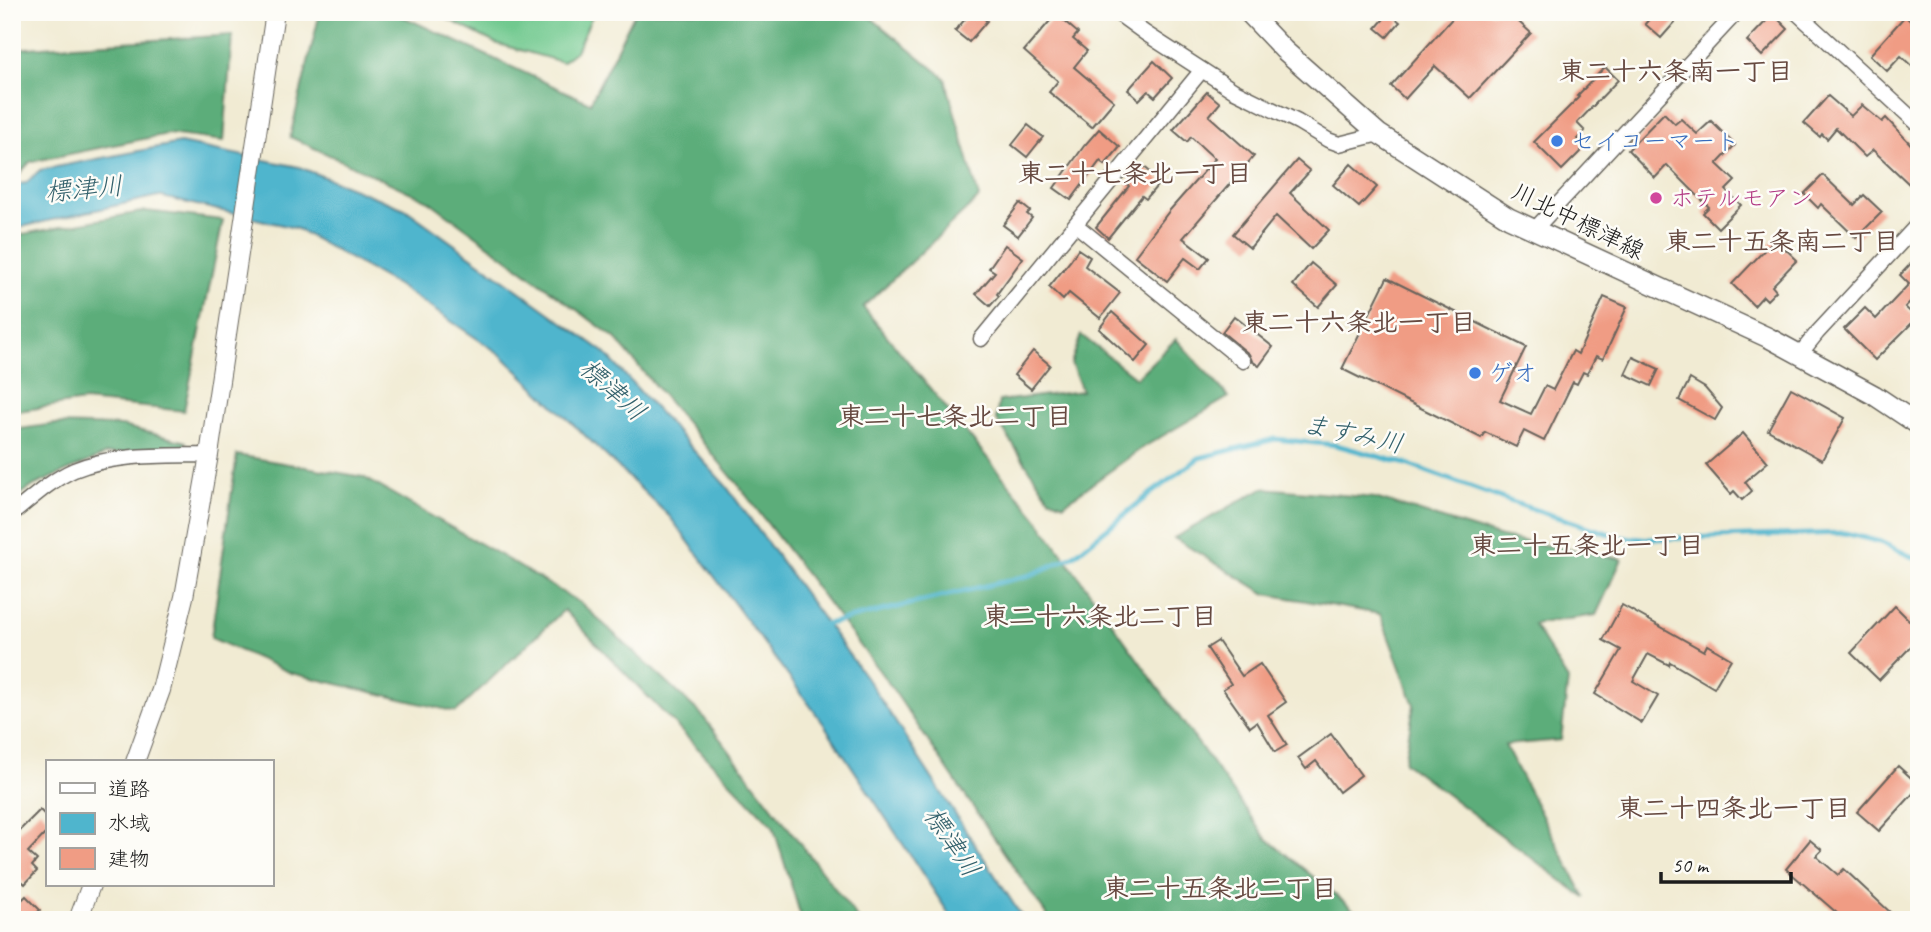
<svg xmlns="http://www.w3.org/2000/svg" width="1931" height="932" font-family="Caveat,'Klee One',sans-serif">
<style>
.green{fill:#71c98f;stroke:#467256;stroke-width:2}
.forest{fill:#5cad7a;stroke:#3c644b;stroke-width:2}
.water{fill:#4fb5cd;stroke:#366874;stroke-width:2}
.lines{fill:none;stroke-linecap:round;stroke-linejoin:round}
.stream{stroke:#4fb5cd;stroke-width:5}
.building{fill:#f09c84}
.minor-casing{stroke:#67645c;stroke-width:17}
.tertiary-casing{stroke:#67645c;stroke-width:20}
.secondary-casing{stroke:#67645c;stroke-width:22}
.minor{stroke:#fff;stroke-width:14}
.tertiary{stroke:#fff;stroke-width:18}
.secondary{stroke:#fff;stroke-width:19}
.shop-dot{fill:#3f7fe0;stroke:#fdfcf7;stroke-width:2.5}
.hotel-dot{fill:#d1479c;stroke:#fdfcf7;stroke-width:2.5}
.labels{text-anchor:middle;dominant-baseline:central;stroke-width:5;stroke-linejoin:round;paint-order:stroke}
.shop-label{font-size:24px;fill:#366cbe;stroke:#fdfcf7;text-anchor:start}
.hotel-label{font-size:24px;fill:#b23c85;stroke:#fdfcf7;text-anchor:start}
.street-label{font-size:24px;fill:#1c1c1c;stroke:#fdfcf7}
.neighbourhood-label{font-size:26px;font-weight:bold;fill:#664940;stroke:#fdfcf7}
.water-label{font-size:26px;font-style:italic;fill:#33616c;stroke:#fdfcf7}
</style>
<rect width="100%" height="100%" fill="#fdfcf7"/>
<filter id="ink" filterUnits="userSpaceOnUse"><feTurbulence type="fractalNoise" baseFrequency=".0143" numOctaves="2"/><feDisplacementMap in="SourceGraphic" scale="14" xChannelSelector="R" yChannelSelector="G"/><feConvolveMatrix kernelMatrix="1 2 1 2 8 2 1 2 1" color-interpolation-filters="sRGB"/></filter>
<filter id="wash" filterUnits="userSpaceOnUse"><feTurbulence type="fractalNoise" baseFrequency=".00686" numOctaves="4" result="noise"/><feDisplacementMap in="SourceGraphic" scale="28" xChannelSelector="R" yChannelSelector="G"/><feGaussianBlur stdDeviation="1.57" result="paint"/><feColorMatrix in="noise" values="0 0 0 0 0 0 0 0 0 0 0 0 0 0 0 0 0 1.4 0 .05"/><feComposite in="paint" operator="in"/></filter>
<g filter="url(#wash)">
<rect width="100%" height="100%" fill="#f1ebd3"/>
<polygon class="green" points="434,12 594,12 576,51 562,62 495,43"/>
<g class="forest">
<polygon points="320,12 393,12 590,103 635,12 864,12 945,78 979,198 863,307 1036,517 1266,838 1366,920 1050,920 890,685 736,482 615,338 429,201 290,137"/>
<polygon points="232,35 224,141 168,134 30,162 15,179 12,179 12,49"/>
<polygon points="146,211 223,220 184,411 84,401 12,412 12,236"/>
<polygon points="1081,335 1136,378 1176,339 1229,397 1142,448 1064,504 1049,498 996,419 999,401 1082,391 1071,363"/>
<polygon points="55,424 122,426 186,442 183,451 106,454 35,485 12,500 12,430"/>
<polygon points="237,455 363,477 505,558 582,604 701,714 859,920 802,920 773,826 564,610 456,712 291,673 211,638"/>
<polygon points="1263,488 1375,498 1501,537 1622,559 1596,615 1533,624 1568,680 1561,740 1505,745 1585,898 1404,762 1414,705 1380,614 1266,594 1174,538"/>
</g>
<polygon class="water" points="180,143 299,167 405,209 604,352 726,486 874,689 1024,920 953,920 823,723 670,517 500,354 397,285 295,228 158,196 12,229 12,185 26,183 40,170"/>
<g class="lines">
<polyline class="stream" points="823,625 1031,575 1073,556 1150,494 1199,458 1275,439 1336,445 1406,464 1526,507 1619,537 1647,539 1845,533 1880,542 1919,560"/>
</g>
<g id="blocks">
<g class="building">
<polygon points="971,12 976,12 987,21 969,42 955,31"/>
<polygon points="1458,12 1508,12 1531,33 1470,98 1435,66 1405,99 1391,86"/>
<polygon points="1655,12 1684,12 1661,38 1645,24"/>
<polygon points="1389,13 1400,22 1387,37 1376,28"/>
<polygon points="1056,14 1078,33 1073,39 1087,51 1074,67 1114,101 1092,127 1049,92 1058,81 1024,51"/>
<polygon points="1773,14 1788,29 1762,56 1747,41"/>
<polygon points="1905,16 1919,29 1919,73 1901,56 1887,71 1870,55"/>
<polygon points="1154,61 1172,78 1155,97 1148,91 1139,100 1128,90"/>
<polygon points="1605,67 1618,80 1577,123 1585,131 1577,139 1585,147 1562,170 1534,142 1579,97 1577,96"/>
<polygon points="1207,92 1220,103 1209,116 1254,156 1183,238 1209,258 1200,269 1185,258 1167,281 1135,256 1170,210 1215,159 1191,137 1187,142 1173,130"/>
<polygon points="1828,96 1851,116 1862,105 1882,122 1886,118 1919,153 1919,174 1909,184 1873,150 1865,157 1836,128 1827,139 1822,134 1820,137 1804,123"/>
<polygon points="1664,113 1675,124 1681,119 1697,134 1711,121 1735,145 1717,164 1735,181 1726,190 1741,205 1718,228 1703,213 1709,207 1667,165 1655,178 1628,150"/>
<polygon points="1028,125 1043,137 1027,157 1012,145"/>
<polygon points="1099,129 1120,147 1105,165 1100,161 1071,200 1054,188 1084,146"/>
<polygon points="1297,160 1310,171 1290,193 1329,230 1311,249 1276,216 1250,248 1233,234"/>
<polygon points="1351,164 1377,187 1359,207 1333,185"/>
<polygon points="1142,165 1161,181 1146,199 1142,196 1108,238 1096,227 1129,186 1127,184"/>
<polygon points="1823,175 1854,205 1864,195 1882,212 1856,238 1821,204 1818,208 1804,194"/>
<polygon points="1020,203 1030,211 1027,214 1032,218 1018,236 1003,225"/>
<polygon points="1775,239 1797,260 1772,286 1776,291 1767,300 1763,296 1754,306 1732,284"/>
<polygon points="1005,245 1023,258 997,294 999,296 990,306 976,294 995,272 989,268"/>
<polygon points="1078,249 1090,257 1085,266 1120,293 1100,318 1069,293 1063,300 1049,287 1071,260"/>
<polygon points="1919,255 1919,293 1905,307 1917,318 1875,360 1844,329 1865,308 1876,319 1909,284 1900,275"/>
<polygon points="1311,263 1337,285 1318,307 1293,285"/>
<polygon points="1387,278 1526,347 1500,400 1531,414 1545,386 1553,390 1573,351 1578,354 1604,297 1627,307 1603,359 1596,356 1587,374 1583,372 1577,384 1573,382 1544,441 1524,431 1516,447 1485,432 1481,438 1342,369"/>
<polygon points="1112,312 1149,345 1135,362 1099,329"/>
<polygon points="1234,316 1273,347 1259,366 1252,361 1249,354 1222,332"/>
<polygon points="1033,351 1050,365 1031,389 1014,375"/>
<polygon points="1633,357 1659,369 1651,386 1625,374"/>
<polygon points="1690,379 1705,388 1722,408 1715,420 1679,400"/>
<polygon points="1791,388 1845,418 1822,460 1768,430"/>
<polygon points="1743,433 1768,462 1745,482 1752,491 1742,500 1734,491 1731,494 1706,465"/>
<polygon points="1622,605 1704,651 1707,645 1731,659 1714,688 1670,662 1669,665 1648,654 1633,681 1658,696 1642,723 1595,694 1621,650 1603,640"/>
<polygon points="1895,606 1919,630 1919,638 1879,680 1851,653"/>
<polygon points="1218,641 1242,676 1260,664 1286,702 1268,715 1287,745 1275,752 1257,722 1250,727 1223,689 1231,684 1207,648"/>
<polygon points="1331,734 1361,775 1339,792 1316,761 1306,769 1298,758"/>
<polygon points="1898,766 1919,785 1919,787 1879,831 1857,812"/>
<polygon points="40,810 47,817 47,832 28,852 37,860 32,866 37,871 25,884 12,872 12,838"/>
<polygon points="1810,840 1822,850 1816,856 1838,875 1844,869 1891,913 1885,920 1845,920 1786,869"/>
<polygon points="26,896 40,910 30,920 12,920 12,909"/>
</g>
</g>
</g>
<g filter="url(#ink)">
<use href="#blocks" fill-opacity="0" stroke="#67645c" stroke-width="2"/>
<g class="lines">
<g class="minor-casing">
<g id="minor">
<polyline points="1116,12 1145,33 1233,90 1298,122 1328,140 1339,144 1379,134"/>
<polyline points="1796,12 1919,125"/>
<polyline points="1076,225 1243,361"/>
<polyline points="1534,230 1737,12"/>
<polyline points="981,339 1202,70"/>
<polyline points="1800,354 1817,333 1919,223"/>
<path d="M12,514C31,499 51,480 74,470C114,453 166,456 209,455"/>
</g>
</g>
<g class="tertiary-casing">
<g id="tertiary">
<polyline points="135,762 161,690 184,597 209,455 275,12"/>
<polyline points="78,920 91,885"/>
</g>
</g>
<g class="secondary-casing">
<polyline id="secondary" points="1248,12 1284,50 1379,134 1509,218 1769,338 1874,395 1919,425"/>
</g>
<use href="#minor" class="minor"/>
<use href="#tertiary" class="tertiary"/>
<use href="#secondary" class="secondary"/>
</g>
</g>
<g class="shop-dot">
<circle cx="1557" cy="141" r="7"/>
<circle cx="1475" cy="373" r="7"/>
</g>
<circle class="hotel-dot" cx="1656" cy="198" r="7"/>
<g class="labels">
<g class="shop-label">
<text x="1571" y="141">セイコーマート</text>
<text x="1489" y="373">ゲオ</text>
</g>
<g class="hotel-label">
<text x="1670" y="198">ホテルモアン</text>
</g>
<g class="street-label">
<text transform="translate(1578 221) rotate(26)">川北中標津線</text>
</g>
<g class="neighbourhood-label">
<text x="1676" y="71">東二十六条南一丁目</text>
<text x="1135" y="173">東二十七条北一丁目</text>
<text x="1782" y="241">東二十五条南二丁目</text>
<text x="1359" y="322">東二十六条北一丁目</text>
<text x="955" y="416">東二十七条北二丁目</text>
<text x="1587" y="545">東二十五条北一丁目</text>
<text x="1100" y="616">東二十六条北二丁目</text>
<text x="1734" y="808">東二十四条北一丁目</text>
<text x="1220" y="888">東二十五条北二丁目</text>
</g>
<g class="water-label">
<text transform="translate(84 189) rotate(-5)">標津川</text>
<text transform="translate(613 390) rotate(42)">標津川</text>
<text transform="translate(1353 434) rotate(12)">ますみ川</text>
<text transform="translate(952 842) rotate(56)">標津川</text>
</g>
</g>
<rect width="1931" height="932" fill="none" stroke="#fdfcf7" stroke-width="42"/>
<rect x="46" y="760" width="228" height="126" fill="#fdfcf7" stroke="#a3a29f" stroke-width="2"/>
<rect x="60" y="783" width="35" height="10" fill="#ffffff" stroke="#a3a29f" stroke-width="2"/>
<text x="108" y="796" font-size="21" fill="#1c1c1c">道路</text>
<rect x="60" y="813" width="35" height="21" fill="#4fb5cd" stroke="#a3a29f" stroke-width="2"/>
<text x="108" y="830" font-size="21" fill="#1c1c1c">水域</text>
<rect x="60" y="848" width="35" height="21" fill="#f09c84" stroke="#a3a29f" stroke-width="2"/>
<text x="108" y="866" font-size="21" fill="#1c1c1c">建物</text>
<path d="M1661 872v10h130v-10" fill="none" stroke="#1c1c1c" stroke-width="3.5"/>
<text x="1672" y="872" font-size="21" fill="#1c1c1c" stroke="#fdfcf7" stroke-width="5" paint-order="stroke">50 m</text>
</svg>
